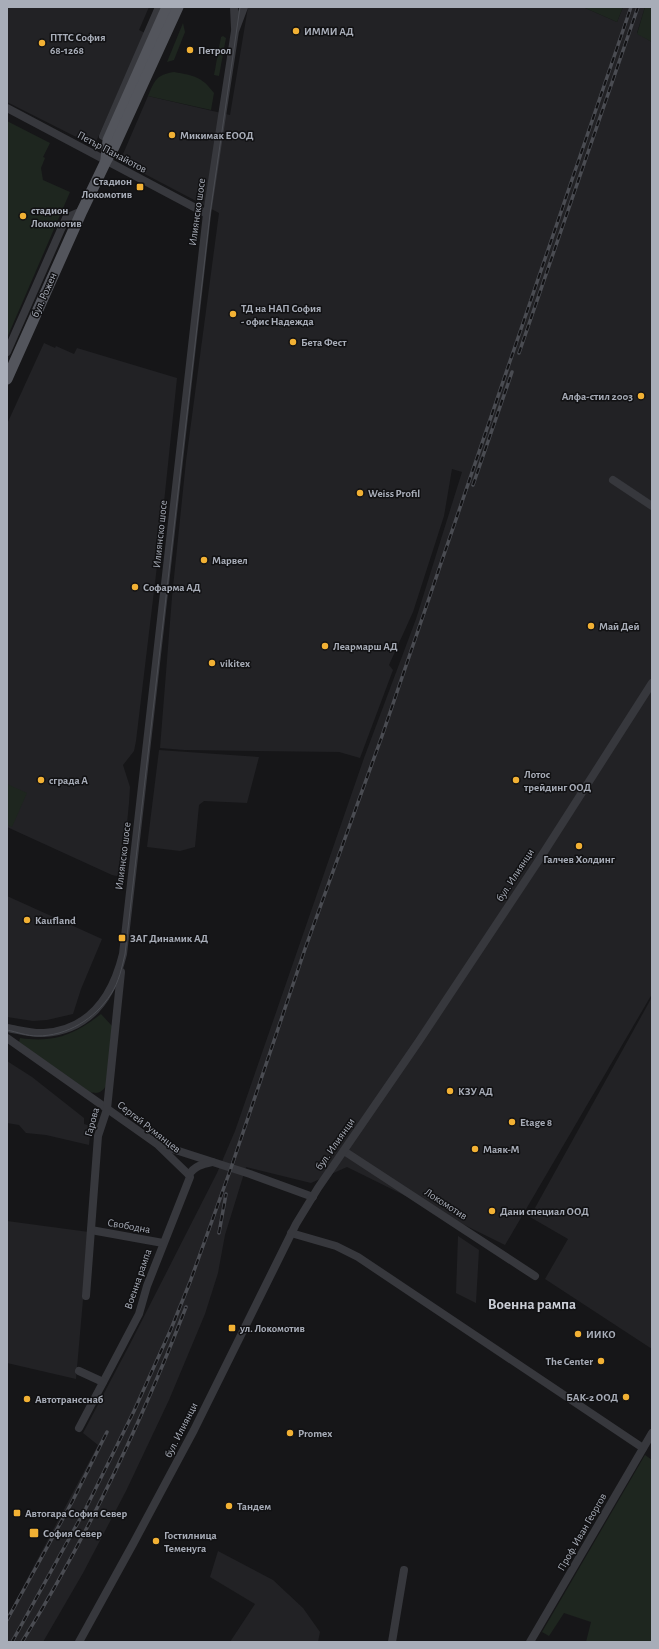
<svg xmlns="http://www.w3.org/2000/svg" width="659" height="1649" font-family="'Alegreya Sans',sans-serif">
<style>
.built{fill:#222225}
.green{fill:#1e261f}
.lines{fill:none;stroke-linecap:round;stroke-linejoin:round}
.minor{stroke:#37383d;stroke-width:8}
.major{stroke:#53555c;stroke-width:11}
.tram{stroke:#4a4c52;stroke-width:1}
.rail-casing{stroke:#4a4c52;stroke-width:3.5}
.rail{stroke:#111113;stroke-width:2;stroke-dasharray:6;stroke-linecap:butt}
.poi-dot{fill:#f2b134;stroke:#111113;stroke-width:1.5}
.labels{text-anchor:middle;dominant-baseline:central;stroke-width:3;stroke-linejoin:round;paint-order:stroke}
.poi-label{font-size:11px;font-weight:bold;fill:#a8adb8;stroke:#111113;text-anchor:start}
.street-label{font-size:11px;fill:#a8adb8;stroke:#111113}
.district-label{font-size:15px;font-weight:bold;fill:#c9ccd4;stroke:#111113}
</style>
<rect width="100%" height="100%" fill="#161618"/>
<g class="built">
<polygon points="7,7 149,7 139,30 145,33 94,146 7,102"/>
<polygon points="248,7 583,7 617,22 623,7 645,7 637,33 652,42 652,994 505,1245 347,1167 311,1183 246,1167 225,1235 218,1273 205,1314 169,1400 126,1491 83,1573 43,1642 7,1642 7,1617 98,1445 83,1433 130,1344 217,1173 235,1131 364,758 416,619 462,472 452,469 444,516 413,612 389,665 393,670 360,758 339,752 184,750 160,748 172,597 186,461 219,213 120,161 148,96 230,115"/>
<polygon points="44,343 55,348 56,346 74,354 77,348 177,378 160,541 136,741 134,751 123,765 130,787 129,803 122,874 117,876 112,875 7,827 7,424"/>
<polygon points="159,750 259,757 247,803 204,801 199,805 195,847 180,851 147,847"/>
<polygon points="7,896 102,939 81,989 73,1014 47,1020 33,1021 7,1017"/>
<polygon points="652,997 652,1349 545,1279 568,1239 530,1217"/>
<polygon points="7,1061 32,1077 84,1118 84,1124 91,1126 89,1145 46,1135 26,1133 19,1125 7,1123"/>
<polygon points="7,1221 89,1232 76,1379 7,1363"/>
<polygon points="458,1236 479,1250 476,1303 456,1293"/>
<polygon points="218,1551 273,1580 303,1608 320,1632 318,1642 230,1642 255,1604 210,1577"/>
</g>
<g class="green">
<polygon points="583,7 623,7 617,22"/>
<polygon points="645,7 652,7 652,42 637,34"/>
<polygon points="183,23 185,32 174,60 167,62"/>
<polygon points="223,36 226,38 219,76 214,75 221,37"/>
<path d="M174,72C195,76 201,76 214,93L211,110L148,96C155,80 156,75 174,72Z"/>
<polygon points="7,121 50,143 43,157 45,158 41,168 43,180 70,192 7,338"/>
<polygon points="7,784 27,793 12,827 7,825"/>
<path d="M101,1014L112,1026L106,1086C101,1093 98,1094 90,1092L19,1042L20,1038C54,1043 74,1035 101,1014Z"/>
<polygon points="645,1455 652,1460 652,1642 586,1642 591,1622 564,1613 549,1636 542,1632"/>
</g>
<g class="lines">
<g class="minor">
<polyline points="234,7 235,28"/>
<polyline points="7,108 207,214"/>
<polyline points="103,136 159,7"/>
<polyline points="7,352 66,218 82,211"/>
<polyline points="613,480 652,506"/>
<path d="M7,1028C19,1030 32,1034 44,1033C91,1030 113,995 123,954L207,214L235,31L244,7"/>
<polyline points="7,1038 157,1144 189,1175 190,1177 147,1286 139,1314 79,1428"/>
<polyline points="160,1145 250,1174 313,1197"/>
<polyline points="344,1151 535,1276"/>
<path d="M189,1175C194,1166 203,1164 212,1162"/>
<polyline points="91,1230 163,1243"/>
<polyline points="291,1233 336,1246 358,1257 643,1448"/>
<polyline points="86,1296 98,1136 107,1109 121,972"/>
<polyline points="79,1371 103,1382"/>
<polyline points="79,1642 133,1544 194,1430 296,1224 318,1188 419,1041 537,863 652,683"/>
<polyline points="392,1642 404,1570"/>
<polyline points="530,1642 652,1433"/>
</g>
<g class="major">
<polyline points="106,159 108,140 167,7"/>
<polyline points="7,379 82,211 106,161 114,147 178,7"/>
</g>
<path class="tram" d="M7,1030C17,1032 27,1036 37,1036C67,1036 95,1019 111,994C119,982 122,967 125,954L210,214L240,7"/>
<g class="rail-casing">
<g id="rail">
<polyline points="519,353 638,7"/>
<polyline points="473,485 512,372"/>
<polyline points="219,1233 226,1194"/>
<polyline points="7,1620 72,1502 107,1432"/>
<polyline points="12,1642 86,1508 134,1411 171,1329 190,1282 231,1168 305,949 382,736 631,7"/>
<path d="M22,1642C88,1536 141,1423 186,1307"/>
</g>
</g>
<use href="#rail" class="rail"/>
</g>
<g class="poi-dot">
<circle cx="296" cy="31" r="4"/>
<circle cx="42" cy="43" r="4"/>
<circle cx="190" cy="50" r="4"/>
<circle cx="172" cy="135" r="4"/>
<rect x="136" y="183" width="8" height="8" rx="2"/>
<circle cx="23" cy="216" r="4"/>
<circle cx="233" cy="314" r="4"/>
<circle cx="293" cy="342" r="4"/>
<circle cx="641" cy="396" r="4"/>
<circle cx="360" cy="493" r="4"/>
<circle cx="204" cy="560" r="4"/>
<circle cx="135" cy="587" r="4"/>
<circle cx="591" cy="626" r="4"/>
<circle cx="325" cy="646" r="4"/>
<circle cx="212" cy="663" r="4"/>
<circle cx="41" cy="780" r="4"/>
<circle cx="516" cy="780" r="4"/>
<circle cx="579" cy="846" r="4"/>
<circle cx="27" cy="920" r="4"/>
<rect x="118" y="934" width="8" height="8" rx="2"/>
<circle cx="450" cy="1091" r="4"/>
<circle cx="512" cy="1122" r="4"/>
<circle cx="475" cy="1149" r="4"/>
<circle cx="492" cy="1211" r="4"/>
<rect x="228" y="1324" width="8" height="8" rx="2"/>
<circle cx="578" cy="1334" r="4"/>
<circle cx="601" cy="1361" r="4"/>
<circle cx="626" cy="1397" r="4"/>
<circle cx="27" cy="1399" r="4"/>
<circle cx="290" cy="1433" r="4"/>
<circle cx="229" cy="1506" r="4"/>
<rect x="13" y="1509" width="8" height="8" rx="2"/>
<rect x="29" y="1528" width="10" height="10" rx="2"/>
<circle cx="156" cy="1541" r="4"/>
</g>
<g class="labels">
<g class="poi-label">
<text x="304" y="31">ИММИ АД</text>
<text x="50" y="37">ПТТС София<tspan x="50" dy="13">68-1268</tspan></text>
<text x="198" y="50">Петрол</text>
<text x="180" y="135">Микимак ЕООД</text>
<text x="132" y="181" text-anchor="end">Стадион<tspan x="132" dy="13">Локомотив</tspan></text>
<text x="31" y="210">стадион<tspan x="31" dy="13">Локомотив</tspan></text>
<text x="241" y="308">ТД на НАП София<tspan x="241" dy="13">- офис Надежда</tspan></text>
<text x="301" y="342">Бета Фест</text>
<text x="633" y="396" text-anchor="end">Алфа-стил 2003</text>
<text x="368" y="493">Weiss Profil</text>
<text x="212" y="560">Марвел</text>
<text x="143" y="587">Софарма АД</text>
<text x="599" y="626">Май Дей</text>
<text x="333" y="646">Леармарш АД</text>
<text x="220" y="663">vikitex</text>
<text x="524" y="774">Лотос<tspan x="524" dy="13">трейдинг ООД</tspan></text>
<text x="49" y="780">сграда А</text>
<text x="579" y="859" text-anchor="middle">Галчев Холдинг</text>
<text x="35" y="920">Kaufland</text>
<text x="130" y="938">ЗАГ Динамик АД</text>
<text x="458" y="1091">КЗУ АД</text>
<text x="520" y="1122">Etage 8</text>
<text x="483" y="1149">Маяк-М</text>
<text x="500" y="1211">Дани специал ООД</text>
<text x="240" y="1328">ул. Локомотив</text>
<text x="586" y="1334">ИИКО</text>
<text x="593" y="1361" text-anchor="end">The Center</text>
<text x="618" y="1397" text-anchor="end">БАК-2 ООД</text>
<text x="35" y="1399">Автотрансснаб</text>
<text x="298" y="1433">Promex</text>
<text x="237" y="1506">Тандем</text>
<text x="25" y="1513">Автогара София Север</text>
<text x="43" y="1533">София Север</text>
<text x="164" y="1535">Гостилница<tspan x="164" dy="13">Теменуга</tspan></text>
</g>
<g class="street-label">
<text transform="translate(112 152) rotate(28)">Петър Панайотов</text>
<text transform="translate(197 212) rotate(-82)">Илиянско шосе</text>
<text transform="translate(44 295) rotate(-66)">бул. Рожен</text>
<text transform="translate(160 534) rotate(-84)">Илиянско шосе</text>
<text transform="translate(123 856) rotate(-83)">Илиянско шосе</text>
<text transform="translate(515 875) rotate(-57)">бул. Илиянци</text>
<text transform="translate(92 1122) rotate(-75)">Гарова</text>
<text transform="translate(149 1127) rotate(38)">Сергей Румянцев</text>
<text transform="translate(335 1144) rotate(-55)">бул. Илиянци</text>
<text transform="translate(446 1204) rotate(33)">Локомотив</text>
<text transform="translate(129 1226) rotate(10)">Свободна</text>
<text transform="translate(138 1279) rotate(-71)">Военна рампа</text>
<text transform="translate(181 1430) rotate(-63)">бул. Илиянци</text>
<text transform="translate(582 1532) rotate(-60)">Проф. Иван Георгов</text>
</g>
<g class="district-label">
<text x="532" y="1304">Военна рампа</text>
</g>
</g>
<rect width="659" height="1649" fill="none" stroke="#a8adb8" stroke-width="16"/>
</svg>
